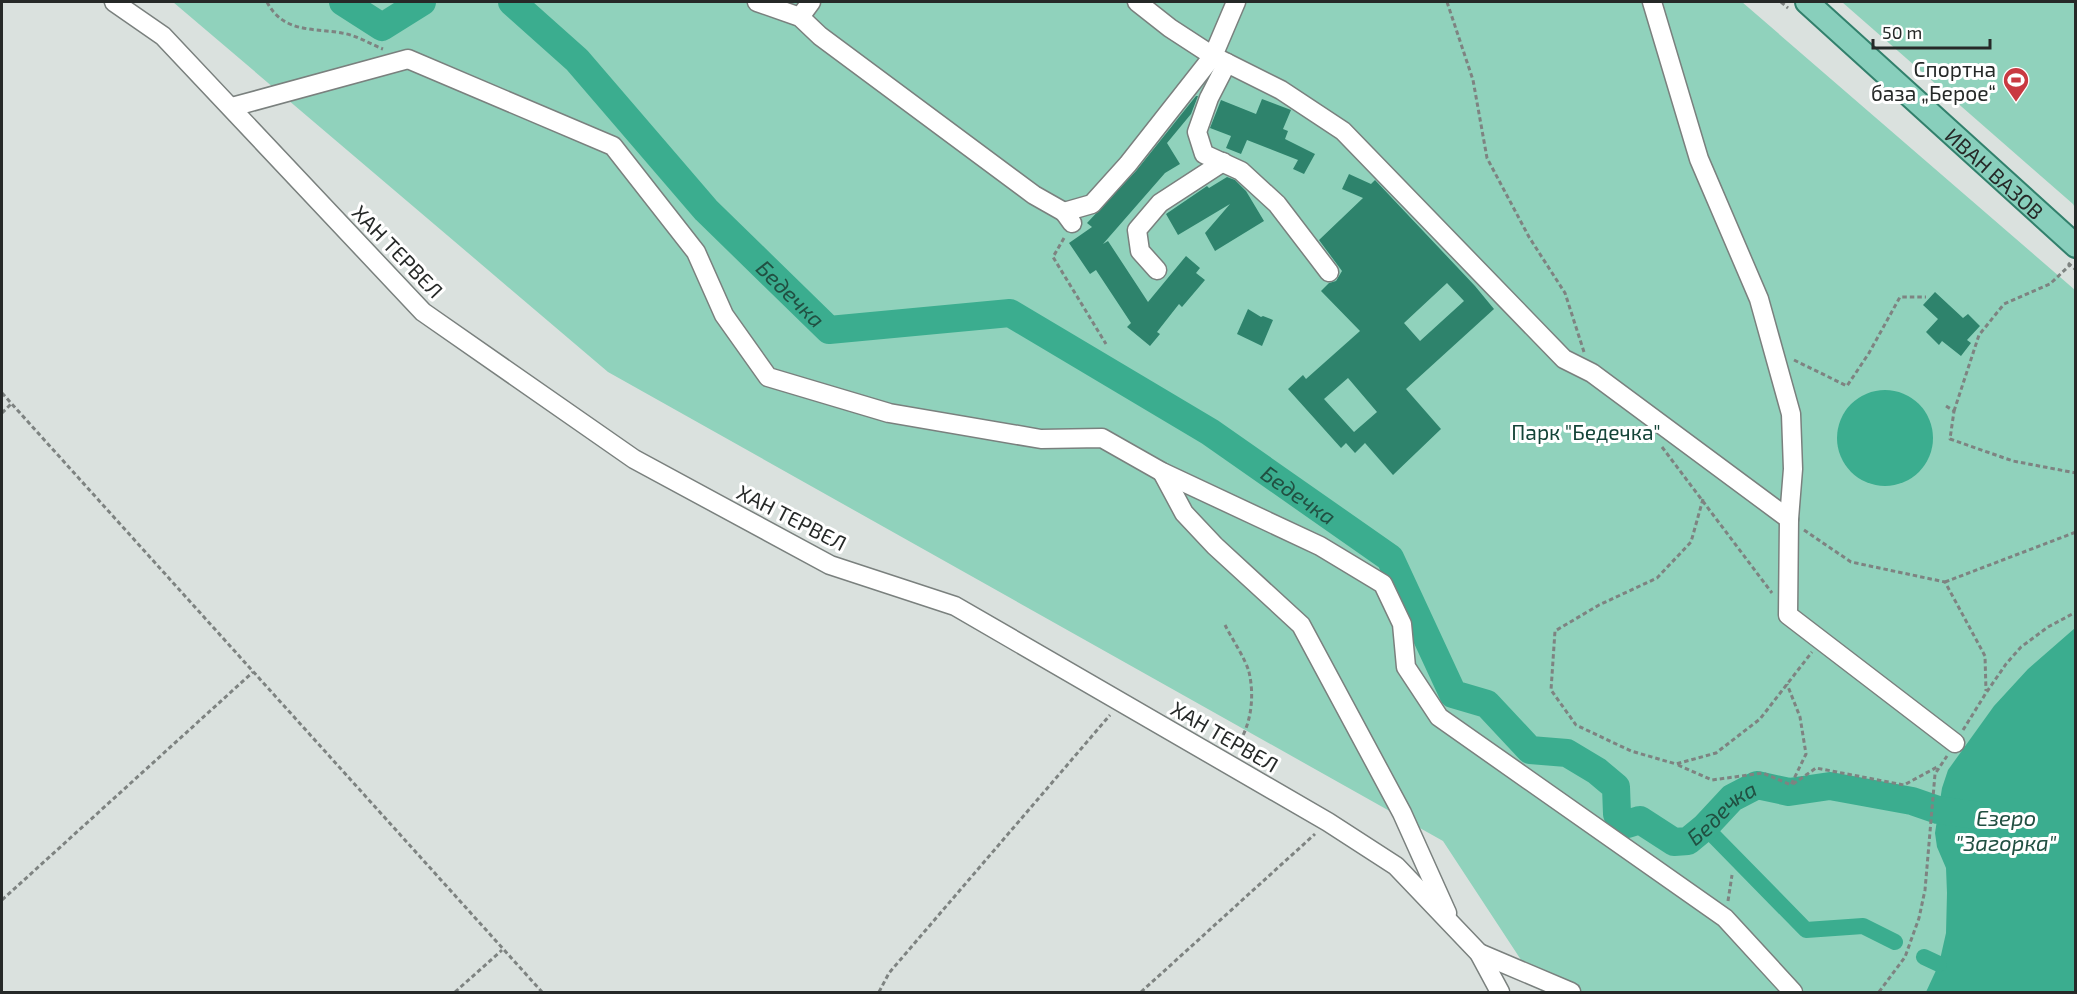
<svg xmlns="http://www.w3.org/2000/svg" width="2077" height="994" font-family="'Exo 2',sans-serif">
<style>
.green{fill:#90d2bc}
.water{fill:#3bad8f}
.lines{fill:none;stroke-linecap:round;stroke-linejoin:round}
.canal{stroke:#3bad8f;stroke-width:16}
.river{stroke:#3bad8f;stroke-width:28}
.building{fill:#2e836c;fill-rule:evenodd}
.minor-casing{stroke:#7a807e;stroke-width:21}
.major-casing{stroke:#32806c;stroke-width:26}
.path{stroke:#7e8381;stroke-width:3;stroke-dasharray:4.5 3;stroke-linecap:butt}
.minor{stroke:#fff;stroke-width:18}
.major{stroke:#88cfbc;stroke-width:22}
.labels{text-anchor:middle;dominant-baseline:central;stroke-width:6;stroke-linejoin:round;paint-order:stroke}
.poi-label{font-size:21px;fill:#262928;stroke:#fff;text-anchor:end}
.street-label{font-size:21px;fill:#262928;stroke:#fff}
.park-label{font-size:21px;fill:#144438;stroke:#fff}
.water-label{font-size:22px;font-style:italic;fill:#215042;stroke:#fff}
</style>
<rect width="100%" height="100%" fill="#dae1de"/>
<g class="green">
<polygon points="173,2 1742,2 2075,290 2075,992 1542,992 1443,841 608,372"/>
<polygon points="1842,2 2075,2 2075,208 2073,204"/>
</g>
<g class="water">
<circle cx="1885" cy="438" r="48"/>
<polygon points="2075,628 2075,992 1926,992 1939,964 1946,933 1947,893 1946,868 1937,847 1935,833 1942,788 1948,770 1994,706 2028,669"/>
</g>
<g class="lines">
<g class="canal">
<polyline points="1705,827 1806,930 1863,926 1895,942"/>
<polyline points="1924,957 1939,964"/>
</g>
<g class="river">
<polyline points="343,2 382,27 422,2"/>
<path id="s1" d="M512,2L577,60L706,210L829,330L1010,313L1210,432L1390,558L1453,694L1487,704L1530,750L1567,753L1597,771L1616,787L1617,814L1627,824L1640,820L1674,842L1688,841L1705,827L1732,798L1757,785L1789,792L1830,786L1912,801L1938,810L1975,815"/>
</g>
</g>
<g class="building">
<polygon points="1196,96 1198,96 1191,114 1167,143 1180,164 1165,173 1103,244 1108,241 1148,302 1186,256 1200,268 1196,273 1205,280 1182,307 1179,304 1157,332 1160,334 1150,346 1127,327 1131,323 1096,270 1090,274 1069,243 1092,227 1087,223 1136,171"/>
<polygon points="1262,99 1291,110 1283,129 1288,131 1285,139 1315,154 1304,174 1293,169 1298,160 1247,140 1241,154 1226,148 1231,136 1210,128 1221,100 1256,114"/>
<path d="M1349,174L1371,184L1375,180L1475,286L1494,309L1406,389L1441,429L1393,475L1365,443L1355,453L1346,443L1341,448L1288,389L1303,375L1306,379L1360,331L1321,291L1329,283L1336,281L1342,271L1319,240L1363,198L1342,189ZM1447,283L1464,301L1420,341L1404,323ZM1348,378L1377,412L1354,432L1324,399Z"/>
<polygon points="1227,177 1235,180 1246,191 1264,221 1215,251 1205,233 1230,204 1178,235 1166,214 1207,186 1209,188"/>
<polygon points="1935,292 1963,318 1968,314 1980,326 1967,340 1971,343 1961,356 1942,341 1939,345 1926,332 1938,319 1923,305"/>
<polygon points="1248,309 1261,317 1263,316 1273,320 1262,346 1237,334"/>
</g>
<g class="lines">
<g class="minor-casing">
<g id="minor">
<polyline points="114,2 163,36 423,312 634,459 830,565 955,606 1328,822 1396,866 1479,953 1500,992"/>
<polyline points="757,2 800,17 820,36 1034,195 1064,212"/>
<polyline points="1137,2 1170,28 1213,56 1281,90 1343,131 1564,359 1592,373 1789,519"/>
<polyline points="1652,2 1699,159 1759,299 1791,414 1793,469 1789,519 1788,615 1955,743"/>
<polyline points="800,17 811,2"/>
<polyline points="1227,63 1209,98 1197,132 1204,154 1241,171 1277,204 1329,272"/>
<polyline points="232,107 408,59 613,146 696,252 724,315 768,377 889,413 1041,439 1102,438 1162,472 1320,546 1383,584 1402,624 1406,667 1439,717 1725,918 1793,992"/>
<polyline points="1072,223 1064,212 1092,204 1128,164 1213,56 1236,2"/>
<polyline points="1157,270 1140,251 1137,230 1160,203 1223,162"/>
<polyline points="1162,472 1184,513 1215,546 1301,625 1402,813 1447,913"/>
<polyline points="1479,953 1571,992"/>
</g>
</g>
<g class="major-casing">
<g id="major">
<path id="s2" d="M1807,2L2076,246"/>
</g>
</g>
<g class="path">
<path d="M267,2C283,33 313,28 342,33C356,35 370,44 383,49"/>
<polyline points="1447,2 1473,80 1487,158 1529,237 1565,293 1584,352"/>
<polyline points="1781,2 1788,8"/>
<polyline points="1064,238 1053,257 1106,344"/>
<polyline points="2068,263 2076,270"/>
<polyline points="1794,360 1847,386 1869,353 1900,297 1926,297"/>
<polyline points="2,393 542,992"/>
<polyline points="1946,406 1954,411 1950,439 2013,461 2076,473"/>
<polyline points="1954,411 1979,335 2004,304 2050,284 2070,265"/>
<polyline points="2,413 11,404"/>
<polyline points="1662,447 1772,593"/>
<polyline points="1703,499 1691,542 1657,578 1599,605 1555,631 1551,690 1576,725 1631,751 1676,764 1716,753 1760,719 1812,652"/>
<polyline points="1804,530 1851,562 1945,582 1985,656 1986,691"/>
<polyline points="1945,582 2076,532"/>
<path d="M1225,625C1232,639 1245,658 1249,672C1255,698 1251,727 1235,749"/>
<polyline points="1963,730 1986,693 2006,664 2021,647 2048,627 2076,612"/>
<polyline points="1678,765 1712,780 1763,773 1791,785 1806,754 1800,717 1787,684"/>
<polyline points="1793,784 1816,768 1904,785 1939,766"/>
<polyline points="2,900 253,672"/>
<polyline points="1728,901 1732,875"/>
<polyline points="455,992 502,950"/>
<polyline points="879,992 889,973 1110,715"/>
<polyline points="1141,992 1315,834"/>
<polyline points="1879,992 1905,957 1919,918 1925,890 1935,774 1947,756"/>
</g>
<use href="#minor" class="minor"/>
<use href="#major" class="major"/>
</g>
<defs>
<g id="stadium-pin" transform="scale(1.35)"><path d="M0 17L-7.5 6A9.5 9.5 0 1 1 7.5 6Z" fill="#c93941" stroke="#fff"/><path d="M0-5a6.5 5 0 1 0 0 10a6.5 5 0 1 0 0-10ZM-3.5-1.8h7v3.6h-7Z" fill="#fff"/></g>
</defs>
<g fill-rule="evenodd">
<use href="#stadium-pin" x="2016" y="80"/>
</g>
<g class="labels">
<g class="poi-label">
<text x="1996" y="68">Спортна<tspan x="1996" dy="24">база „Берое“</tspan></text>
</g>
<g class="street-label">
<text stroke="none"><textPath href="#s2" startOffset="254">ИВАН ВАЗОВ</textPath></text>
<text transform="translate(398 251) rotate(46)">ХАН ТЕРВЕЛ</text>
<text transform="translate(792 517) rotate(27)">ХАН ТЕРВЕЛ</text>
<text transform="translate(1225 736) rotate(30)">ХАН ТЕРВЕЛ</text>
</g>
<g class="park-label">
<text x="1586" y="431">Парк "Бедечка"</text>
</g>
<g class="water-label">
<text stroke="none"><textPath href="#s1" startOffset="404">Бедечка</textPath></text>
<text stroke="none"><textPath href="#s1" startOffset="980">Бедечка</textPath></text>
<text stroke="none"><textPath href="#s1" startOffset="1590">Бедечка</textPath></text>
<text x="2006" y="817">Езеро<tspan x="2006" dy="25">"Загорка"</tspan></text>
</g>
</g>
<rect width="2077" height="994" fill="none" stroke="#262928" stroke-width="6"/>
<path d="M1873 39v9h117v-9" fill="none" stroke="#262928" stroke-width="3"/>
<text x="1882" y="39" font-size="18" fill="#262928" stroke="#ffffff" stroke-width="4.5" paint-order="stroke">50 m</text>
</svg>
